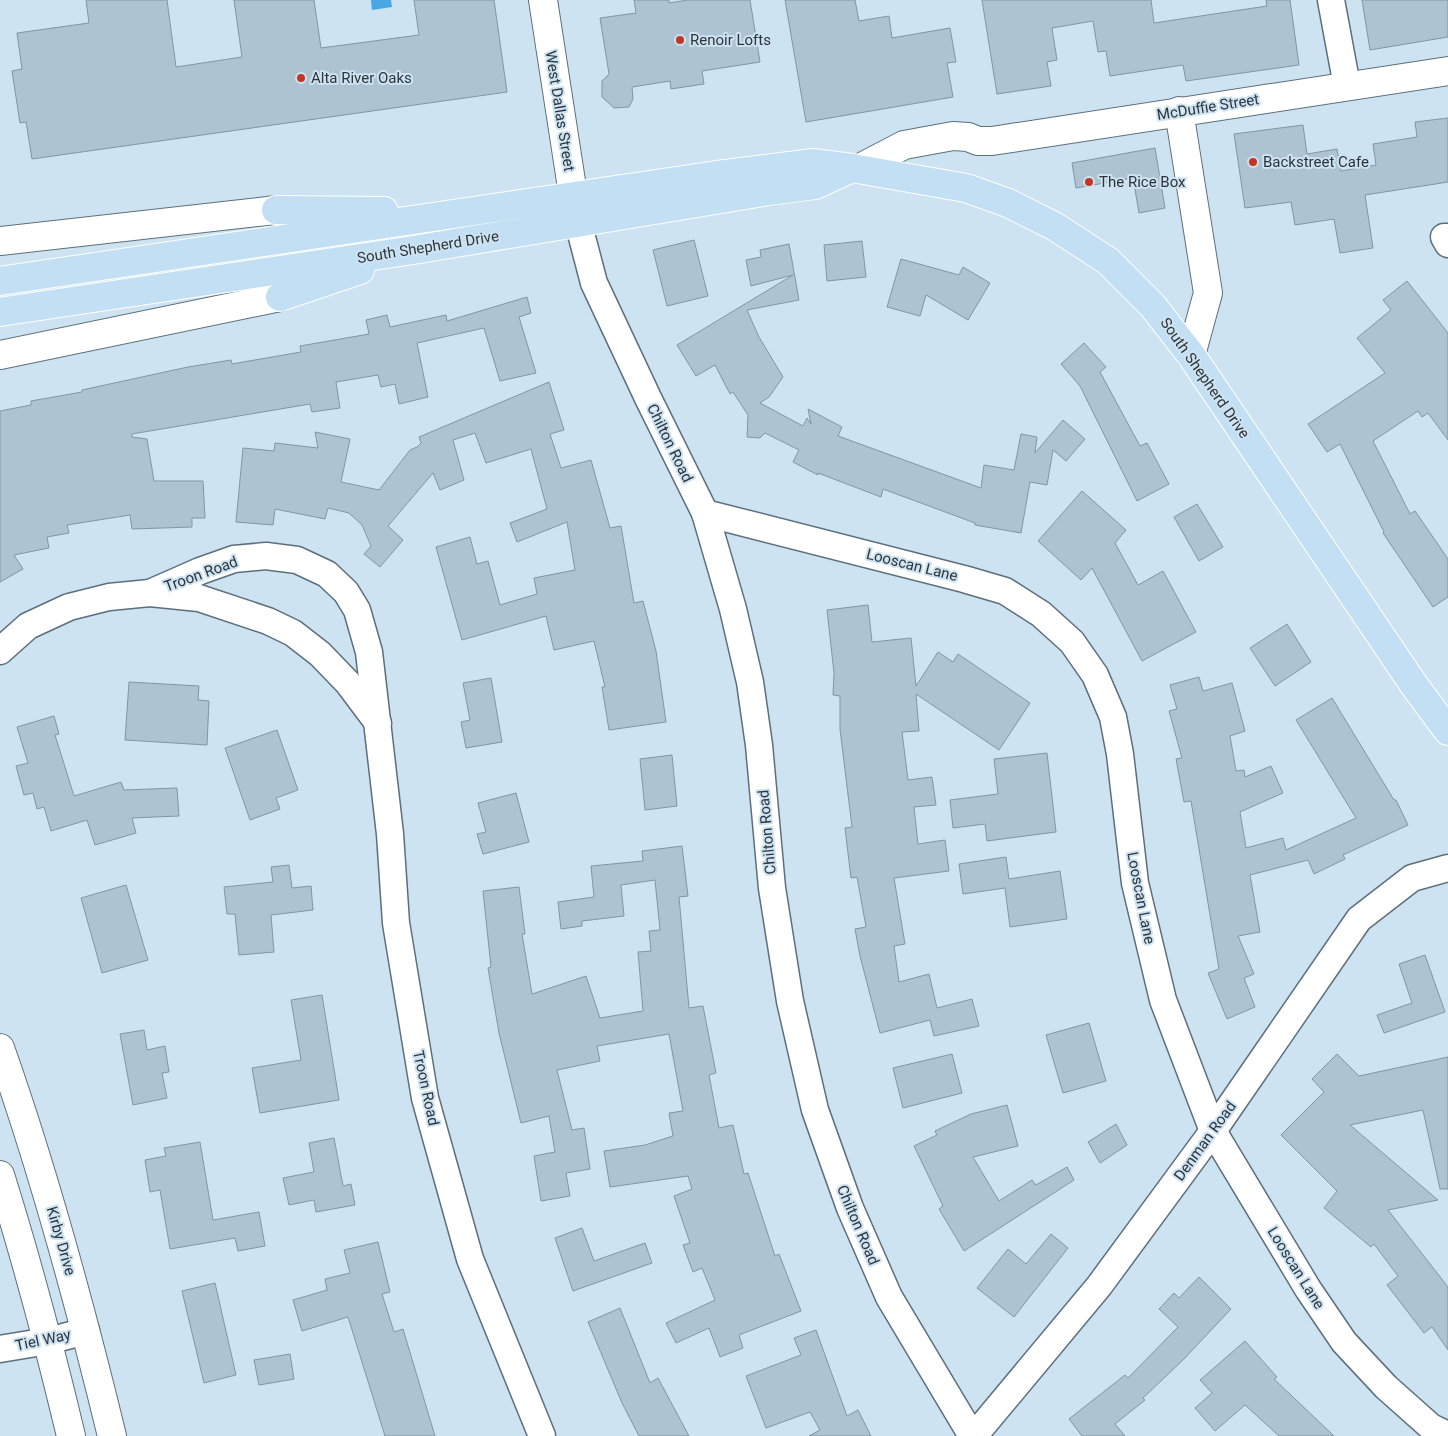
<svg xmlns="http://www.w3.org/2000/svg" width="1448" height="1436" font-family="Roboto,sans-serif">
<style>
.water{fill:#47a8e5}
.building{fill:#aec3d2;stroke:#8195a3}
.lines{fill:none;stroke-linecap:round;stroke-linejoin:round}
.minor-casing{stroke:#5c6f7c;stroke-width:29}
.tertiary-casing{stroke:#5c6f7c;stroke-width:30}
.secondary-casing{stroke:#5c6f7c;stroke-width:30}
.primary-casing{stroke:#fff;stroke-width:30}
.minor{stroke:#fff;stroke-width:26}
.tertiary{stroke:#fff;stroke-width:28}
.secondary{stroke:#fff;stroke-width:28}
.primary{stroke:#c2dff4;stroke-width:28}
.poi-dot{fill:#c23625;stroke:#cee3f2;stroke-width:2}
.labels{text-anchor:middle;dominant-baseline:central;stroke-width:4;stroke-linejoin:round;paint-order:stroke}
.poi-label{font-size:15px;fill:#2d353b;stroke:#cee3f2;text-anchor:start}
.street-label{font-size:15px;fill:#2d353b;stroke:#cee3f2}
</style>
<rect width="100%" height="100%" fill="#cee3f2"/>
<polygon class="water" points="371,0 391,0 392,7 372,10"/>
<g class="building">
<polygon points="86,0 167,0 176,67 242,57 234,0 314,0 321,48 419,35 414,0 494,0 507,92 32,159 26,122 20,123 12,71 22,69 17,33 89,23"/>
<polygon points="634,0 669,0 669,3 688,0 750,0 760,62 702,71 704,84 671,89 670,81 632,87 633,99 629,107 614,108 602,97 602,81 609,74 600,18 636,13"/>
<polygon points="785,0 855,0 859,21 889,16 892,38 950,28 956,62 947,63 953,97 806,122"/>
<polygon points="982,0 1151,0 1154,23 1267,6 1266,0 1290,0 1299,65 1186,81 1183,65 1110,76 1106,51 1098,52 1093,21 1052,28 1057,60 1047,62 1051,86 997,94"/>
<polygon points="1362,0 1448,0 1448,37 1370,50"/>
<polygon points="1448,118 1448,182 1365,195 1373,248 1340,253 1334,219 1295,225 1291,202 1245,208 1234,134 1303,125 1307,154 1337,149 1341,171 1376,165 1373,144 1417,137 1415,122"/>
<polygon points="1155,148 1165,208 1139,213 1133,178 1076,188 1072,163"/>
<polygon points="694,240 708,296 667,306 653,250"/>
<polygon points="862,241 866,277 827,281 824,245"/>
<polygon points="789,244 799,300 747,310 759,337 783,377 769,397 760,403 803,426 807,418 811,424 808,409 842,427 838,436 981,488 984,465 1014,470 1021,434 1037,437 1035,453 1063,420 1085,439 1066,461 1053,450 1047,485 1030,482 1021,533 975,525 975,523 883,489 881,497 818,473 818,475 793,462 799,450 765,433 760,438 747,437 748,415 733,392 730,394 715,365 696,376 677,345 793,275 751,286 746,260 761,257 760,250"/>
<polygon points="901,259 959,275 963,267 990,283 968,320 926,295 920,316 887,307"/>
<polygon points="1407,281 1448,333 1448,440 1428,413 1422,417 1418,411 1373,441 1410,514 1415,511 1448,559 1448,597 1433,607 1383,533 1384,532 1340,444 1327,452 1308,424 1385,373 1357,338 1391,310 1383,300"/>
<polygon points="527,297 531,313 519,317 536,373 500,381 484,328 417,343 428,397 399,404 395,384 381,387 378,375 336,382 340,408 312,412 310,404 132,434 132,437 147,439 154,481 203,481 205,518 192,518 192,527 132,529 130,515 67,525 69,533 47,537 49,548 14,555 23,569 0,582 0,411 31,405 31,401 82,392 82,390 188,367 231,360 232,364 301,352 300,346 369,334 366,320 387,315 390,327 446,315 447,321"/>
<polygon points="1084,343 1106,367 1100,372 1140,446 1147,443 1169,484 1137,501 1080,386 1061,364"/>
<polygon points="549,382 564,430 550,434 561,468 591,460 610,528 621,526 634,603 643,601 656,651 666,722 609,730 602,687 605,687 594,641 554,650 546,616 462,640 436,547 470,537 477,564 488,561 500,605 537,594 534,578 575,570 567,522 517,542 510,523 547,509 531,449 486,463 475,433 453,440 464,480 440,490 433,473 388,526 403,540 380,567 364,554 371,546 362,525 349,513 328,508 325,519 275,509 273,525 236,522 243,448 274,451 275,443 318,448 315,432 350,439 341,482 379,490 410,450 417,447 421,443 419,437"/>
<polygon points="1082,491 1126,530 1115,543 1138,585 1163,571 1196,632 1142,661 1092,568 1081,580 1038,541"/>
<polygon points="1197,504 1223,547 1199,561 1174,517"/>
<polygon points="868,605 872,642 911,638 916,686 938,652 953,662 958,654 1030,703 999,750 916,694 919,731 902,732 908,780 932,777 936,805 914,807 918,844 945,840 949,871 894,878 905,944 894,946 899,982 929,974 937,1008 972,999 979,1026 934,1036 930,1020 880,1033 860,956 855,929 866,927 857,877 851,878 845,828 852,827 840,729 840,696 833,695 834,673 827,610"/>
<polygon points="1287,624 1311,662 1275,686 1250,648"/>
<polygon points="1199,677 1203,691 1232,683 1245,731 1230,736 1236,771 1244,770 1245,777 1271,766 1283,793 1240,812 1246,848 1283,838 1286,850 1356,818 1296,720 1332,698 1394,800 1396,800 1408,825 1343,855 1345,859 1314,874 1308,860 1250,875 1260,932 1238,936 1254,974 1244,978 1255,1007 1227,1019 1208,973 1219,969 1191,801 1184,802 1176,759 1182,758 1169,711 1177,709 1170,685"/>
<polygon points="491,678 502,742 466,748 461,722 470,720 463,683"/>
<polygon points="129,682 199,686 198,700 209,701 207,745 125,740"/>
<polygon points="54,716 59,734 55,735 74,796 121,782 124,790 177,788 179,816 132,818 136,833 95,845 87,820 51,831 44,807 37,809 33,793 24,795 16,766 28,763 17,727"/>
<polygon points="277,730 298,790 276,798 280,809 250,820 225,748"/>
<polygon points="1047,753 1056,832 987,841 985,824 953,828 950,800 998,794 994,759"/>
<polygon points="672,755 677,806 645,810 640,759"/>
<polygon points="516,793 529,842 483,854 477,834 486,832 478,803"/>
<polygon points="682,846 688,896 679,897 689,1008 703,1006 716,1073 709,1075 719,1128 733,1125 744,1174 748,1173 775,1256 779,1254 801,1311 739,1335 743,1348 720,1357 709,1328 676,1343 666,1323 715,1300 702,1268 693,1272 683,1245 690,1243 674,1196 692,1189 688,1176 610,1187 604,1151 645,1145 673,1136 669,1113 683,1111 669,1034 597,1046 600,1061 557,1070 572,1130 584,1128 590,1169 566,1173 570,1196 541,1201 534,1156 555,1152 549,1116 521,1123 499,1033 488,968 491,967 483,891 519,887 525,934 522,934 532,994 586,976 600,1018 643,1011 638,952 651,951 649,931 660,930 655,880 621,885 624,916 582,921 582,926 561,929 558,902 594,897 591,866 643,861 642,851"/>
<polygon points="1006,857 1009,879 1060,871 1067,919 1010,927 1005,888 963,894 959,864"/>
<polygon points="289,865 292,888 311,886 313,910 271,915 274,952 239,955 235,914 227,914 224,887 273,882 271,867"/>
<polygon points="126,885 148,960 102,973 81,898"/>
<polygon points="1425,955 1445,1012 1384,1033 1377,1015 1412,1003 1399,964"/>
<polygon points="322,995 339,1100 260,1113 252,1068 301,1060 291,1000"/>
<polygon points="1089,1023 1106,1081 1063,1093 1046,1035"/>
<polygon points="144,1030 147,1050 165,1046 169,1072 162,1073 167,1098 133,1105 120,1034"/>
<polygon points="952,1054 962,1093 903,1108 893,1068"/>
<polygon points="1337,1054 1359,1076 1448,1057 1448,1189 1440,1189 1423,1110 1350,1125 1438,1200 1388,1210 1448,1287 1448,1350 1432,1327 1424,1333 1387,1285 1398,1276 1374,1244 1371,1247 1324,1208 1337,1191 1281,1135 1324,1092 1312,1079"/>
<polygon points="1007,1105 1018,1146 973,1157 999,1201 1032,1180 1036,1185 1067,1167 1074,1180 964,1251 939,1209 943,1206 914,1146 937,1135 935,1131 971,1114"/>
<polygon points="1116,1124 1127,1145 1100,1163 1088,1142"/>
<polygon points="334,1138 343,1186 351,1184 355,1205 316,1212 314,1200 289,1205 283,1178 314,1172 309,1143"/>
<polygon points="200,1142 213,1220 259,1212 265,1246 238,1251 235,1238 170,1249 160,1190 150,1192 145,1160 166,1156 164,1148"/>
<polygon points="582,1228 594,1261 645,1243 652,1263 573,1291 555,1238"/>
<polygon points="1051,1234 1068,1248 1014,1317 977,1288 1008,1249 1026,1264"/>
<polygon points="378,1242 390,1292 382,1294 394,1332 403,1329 435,1436 385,1436 348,1317 302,1331 293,1300 327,1290 325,1279 350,1273 344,1250"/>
<polygon points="1199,1277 1231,1309 1183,1360 1143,1398 1145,1400 1115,1424 1125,1436 1082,1436 1069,1419 1125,1375 1128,1378 1178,1327 1159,1309 1174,1293 1179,1298"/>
<polygon points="215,1283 236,1375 204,1383 182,1291"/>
<polygon points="620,1308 650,1383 658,1378 689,1436 639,1436 622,1403 588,1322"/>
<polygon points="816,1330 847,1416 858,1410 871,1436 809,1436 820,1430 810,1412 766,1428 746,1376 801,1355 794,1338"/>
<polygon points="1245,1341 1277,1377 1274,1379 1334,1436 1279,1436 1245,1405 1215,1431 1195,1408 1212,1393 1200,1380"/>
<polygon points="290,1354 294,1379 259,1385 254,1360"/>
</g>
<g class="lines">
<g class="minor-casing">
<g id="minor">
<polyline points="1331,0 1347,86"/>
<polyline points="578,222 594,283 648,398 705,513 733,609 750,682 759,745 772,888 790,1001 815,1110 850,1208 889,1297 972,1436"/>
<polyline points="1448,237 1444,237 1448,244"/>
<polyline points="705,513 964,579 1005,591 1041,614 1072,642 1095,675 1113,717 1120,754 1135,883 1163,1000 1213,1131 1308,1289 1344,1342 1386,1387 1431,1427 1448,1435"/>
<polyline points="150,593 200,571 234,559 266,556 297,560 327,574 346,592 357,610 369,652 390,834 396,923 425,1098 470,1259 542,1436"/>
<polyline points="0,651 28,626 69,607 109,597 150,593 199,598 268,621 293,633 320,654 348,683 378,723"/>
<polyline points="0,1349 48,1341 86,1331"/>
<polyline points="974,1436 1099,1286 1213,1131 1359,919 1412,878 1448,868"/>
</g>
</g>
<g class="tertiary-casing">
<g id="tertiary">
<polyline points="1179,111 1208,293 1191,355"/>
<polyline points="858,169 904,145 953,136 968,137 978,141 992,141 1448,71"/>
<polyline points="0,241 276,210"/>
<polyline points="0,355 280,297"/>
</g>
</g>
<g class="secondary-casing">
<g id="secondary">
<polyline points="543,0 577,220"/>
<path d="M0,1048C45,1175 80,1305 112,1436"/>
<path d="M0,1175C27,1261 50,1348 71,1436"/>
</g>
</g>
<g class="primary-casing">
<g id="primary">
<polyline points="276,210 384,211"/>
<polyline points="0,281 717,175 813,163 852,168 966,188 1008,203 1054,226 1108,261 1152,305 1191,355 1414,685 1448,731"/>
<polyline points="280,297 360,270"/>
<polyline points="0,312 407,251 769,191 815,185 852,168"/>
</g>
</g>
<use href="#minor" class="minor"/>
<use href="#tertiary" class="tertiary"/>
<use href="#secondary" class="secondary"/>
<use href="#primary" class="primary"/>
</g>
<g class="poi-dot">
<circle cx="680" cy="40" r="5"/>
<circle cx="301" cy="78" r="5"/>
<circle cx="1253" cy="162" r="5"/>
<circle cx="1089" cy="182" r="5"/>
</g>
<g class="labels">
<g class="poi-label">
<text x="690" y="40">Renoir Lofts</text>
<text x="311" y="78">Alta River Oaks</text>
<text x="1263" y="162">Backstreet Cafe</text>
<text x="1099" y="182">The Rice Box</text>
</g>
<g class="street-label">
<text transform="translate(1208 107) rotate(-9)">McDuffie Street</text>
<text transform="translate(560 111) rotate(81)">West Dallas Street</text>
<text transform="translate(428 247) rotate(-9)">South Shepherd Drive</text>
<text transform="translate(1205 378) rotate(55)">South Shepherd Drive</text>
<text transform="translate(670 443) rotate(64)">Chilton Road</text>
<text transform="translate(912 565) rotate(14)">Looscan Lane</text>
<text transform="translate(201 574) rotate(-20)">Troon Road</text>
<text transform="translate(767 832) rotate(-95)">Chilton Road</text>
<text transform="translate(1141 898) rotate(79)">Looscan Lane</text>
<text transform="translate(426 1088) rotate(78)">Troon Road</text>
<text transform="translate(1205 1141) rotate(-54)">Denman Road</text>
<text transform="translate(858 1225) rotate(67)">Chilton Road</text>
<text transform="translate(61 1241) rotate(74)">Kirby Drive</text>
<text transform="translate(1296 1268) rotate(58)">Looscan Lane</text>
<text transform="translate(43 1340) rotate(-12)">Tiel Way</text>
</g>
</g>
</svg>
